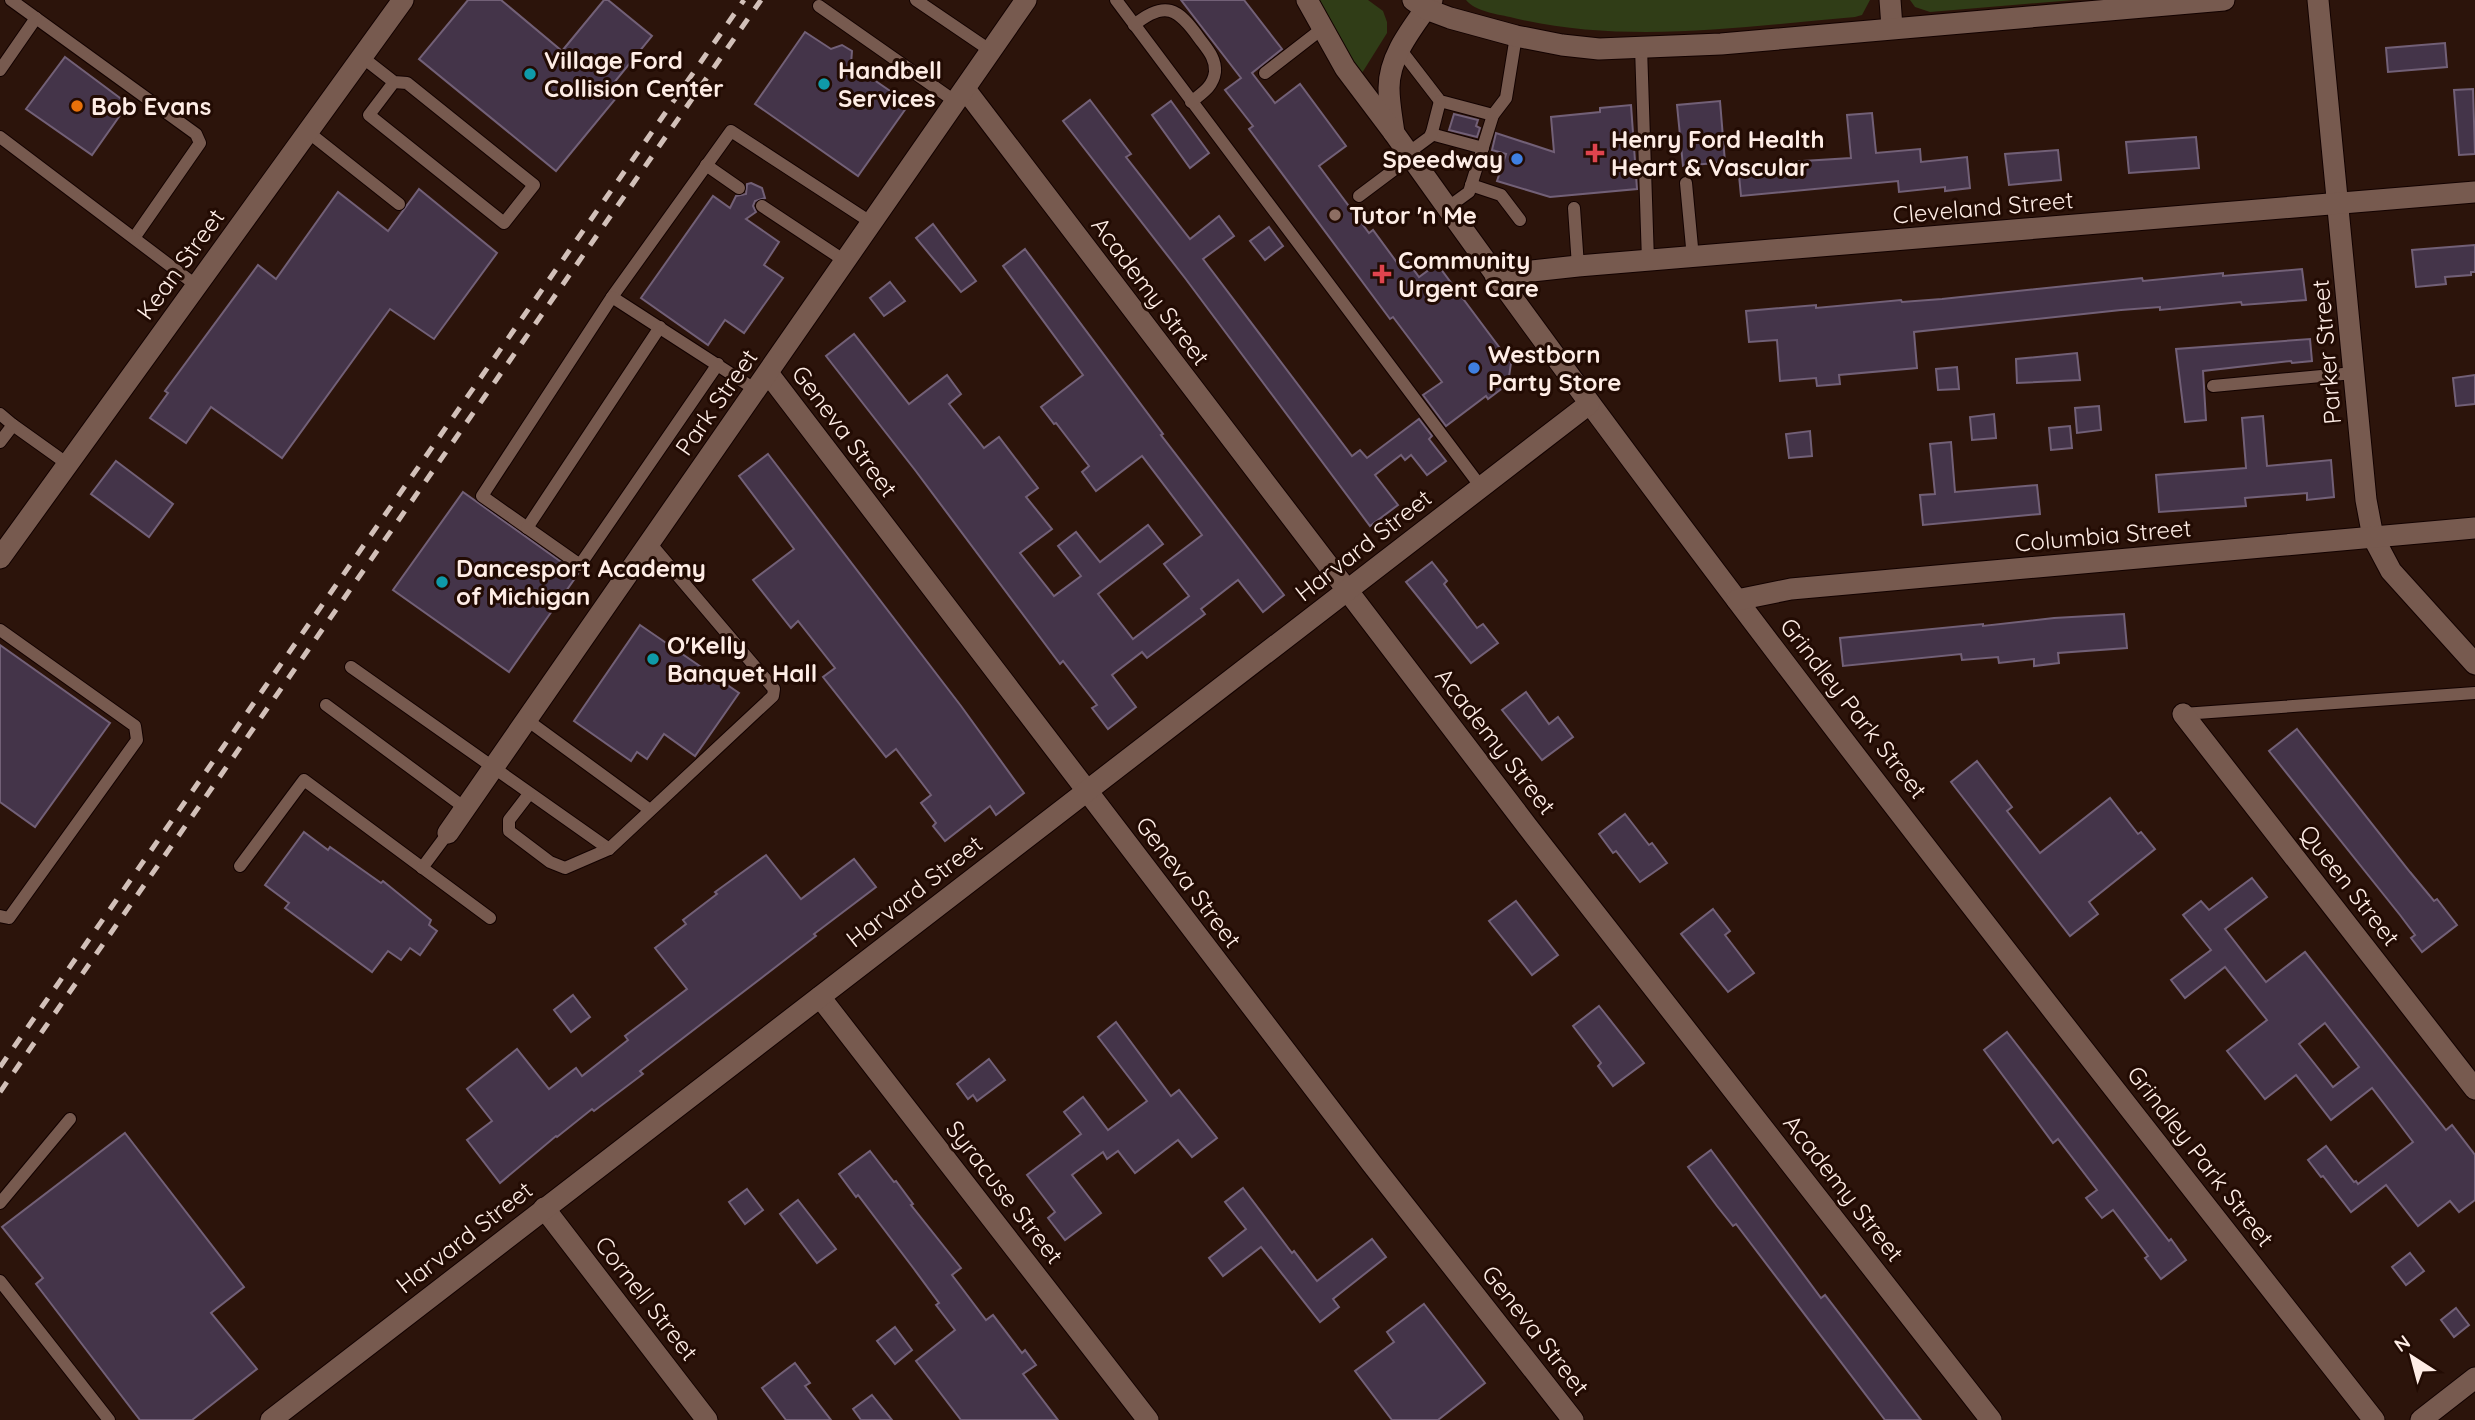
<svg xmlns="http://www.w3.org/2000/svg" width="2475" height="1420" font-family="Quicksand,sans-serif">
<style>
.green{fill:#303d17}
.building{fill:#443449;stroke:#726077;stroke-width:2;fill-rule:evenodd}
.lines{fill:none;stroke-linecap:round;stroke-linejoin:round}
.service-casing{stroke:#130200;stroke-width:14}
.minor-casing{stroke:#130200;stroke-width:23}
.tertiary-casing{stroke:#130200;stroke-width:23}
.secondary-casing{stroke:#130200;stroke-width:23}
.service{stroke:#775a4f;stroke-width:12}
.minor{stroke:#775a4f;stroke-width:21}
.tertiary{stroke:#775a4f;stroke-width:21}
.secondary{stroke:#775a4f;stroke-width:21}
.rail{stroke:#d2c0b9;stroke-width:5;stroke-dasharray:12 12;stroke-linecap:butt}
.culture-dot{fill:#0f9aa8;stroke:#220b03;stroke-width:2.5}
.food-dot{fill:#e8710a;stroke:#220b03;stroke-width:2.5}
.health-dot{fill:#e0444e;stroke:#220b03;stroke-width:2.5}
.shop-dot{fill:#3f7fe0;stroke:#220b03;stroke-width:2.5}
.education-dot{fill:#8d6e63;stroke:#220b03;stroke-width:2.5}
.labels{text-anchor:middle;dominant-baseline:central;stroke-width:6;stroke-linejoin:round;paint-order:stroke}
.poi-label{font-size:24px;font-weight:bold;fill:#feede6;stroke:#220b03;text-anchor:start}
.street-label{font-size:24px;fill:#feede6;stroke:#220b03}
</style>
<rect width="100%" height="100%" fill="#2c140b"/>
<g class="green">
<polygon points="1317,0 1368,0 1383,11 1387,22 1387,33 1362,73 1359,74"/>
<path d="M1466,0H1870L1862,15L1855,17C1739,27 1624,45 1510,17C1496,14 1475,11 1466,0Z"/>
<polygon points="1910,0 2074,0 1930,12 1915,7"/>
</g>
<g class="building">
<polygon points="468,0 501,0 562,51 604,0 608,0 652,36 608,90 617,97 556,171 419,59"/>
<polygon points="1181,0 1244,0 1282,49 1252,73 1275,103 1300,84 1346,146 1319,166 1369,233 1373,230 1401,268 1408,262 1419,277 1437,264 1511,363 1508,384 1488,399 1486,396 1446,426 1423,395 1442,382 1393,317 1390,319 1249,129 1253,126 1225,90 1241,78"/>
<polygon points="805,32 831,49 842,45 852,51 851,64 909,104 858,176 755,104"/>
<polygon points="2445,43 2447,67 2388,72 2386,48"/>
<polygon points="65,57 128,104 92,155 26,109"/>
<polygon points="2473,89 2475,154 2459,155 2454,90"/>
<polygon points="1090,100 1131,154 1126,157 1190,239 1219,216 1234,236 1203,259 1352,456 1360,450 1367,458 1419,419 1432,436 1429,439 1446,461 1427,475 1411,455 1405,460 1401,455 1375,475 1398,505 1370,526 1185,278 1063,121"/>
<polygon points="1171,101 1209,153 1190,168 1152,115"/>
<polygon points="1720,101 1725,162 1683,166 1677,105"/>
<polygon points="1631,105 1637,189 1550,197 1497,181 1506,154 1492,150 1496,133 1554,152 1551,117 1600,112 1600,108"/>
<polygon points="1872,113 1876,153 1920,149 1921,162 1967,157 1970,188 1945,191 1945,187 1899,192 1898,181 1741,196 1738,165 1851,158 1847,115"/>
<polygon points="1454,114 1478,120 1476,126 1480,128 1477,137 1449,130"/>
<polygon points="2196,137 2199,168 2129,173 2126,142"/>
<polygon points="2058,150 2061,180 2009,185 2005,154"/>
<polygon points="751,183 762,188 765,198 755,201 753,206 756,212 746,219 779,242 764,265 783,278 744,333 725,320 708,345 641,298 713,196 730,208 736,196 746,194 747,184"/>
<polygon points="419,189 497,253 434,339 390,309 282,458 211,407 186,443 150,418 168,393 165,391 258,265 276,279 338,192 388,231"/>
<polygon points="933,224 976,281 961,292 916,238"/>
<polygon points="1269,227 1283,246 1265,260 1250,241"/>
<polygon points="2475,245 2475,272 2471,272 2471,275 2445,277 2446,284 2416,287 2412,250"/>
<polygon points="1025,249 1163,434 1161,435 1284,595 1263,612 1238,580 1201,609 1205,614 1147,658 1142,652 1112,675 1136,707 1108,729 1092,708 1097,705 1063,661 1060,664 915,470 826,356 854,334 909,404 947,375 961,394 949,404 984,448 999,437 1038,488 1026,497 1052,529 1020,553 1054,596 1081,576 1058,546 1076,532 1100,562 1148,525 1163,544 1098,594 1133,639 1189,596 1164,564 1202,535 1142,456 1096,491 1082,472 1089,466 1056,423 1054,424 1041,407 1083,375 1003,266"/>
<polygon points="2302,269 2306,300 2242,305 2241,302 2160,310 2160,307 2121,310 1914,332 1917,368 1839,375 1840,384 1817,386 1816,378 1780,381 1777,340 1749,342 1746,311 1816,305 1816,308 1901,300 1902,302 1942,299 2142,278 2143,281 2223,273 2223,276"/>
<polygon points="890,282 905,301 884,316 870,298"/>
<polygon points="2310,339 2312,361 2292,363 2291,361 2203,371 2206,420 2185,422 2176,349"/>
<polygon points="2077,353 2080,380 2017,383 2016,359"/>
<polygon points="1957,367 1959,389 1938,390 1936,369"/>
<polygon points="2475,375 2475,404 2456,406 2453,378"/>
<polygon points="2099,406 2101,430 2077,433 2075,408"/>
<polygon points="1994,414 1996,438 1972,440 1970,417"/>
<polygon points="2263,416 2267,466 2331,460 2334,497 2307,500 2307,493 2245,498 2246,506 2159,512 2156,475 2246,468 2242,418"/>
<polygon points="2070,426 2072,448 2051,450 2049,428"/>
<polygon points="1810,431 1812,456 1789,458 1786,434"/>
<polygon points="1951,442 1955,492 2037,485 2040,514 1923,525 1920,495 1935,494 1930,444"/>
<polygon points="768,454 961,706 1024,793 996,815 990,806 945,841 933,826 936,823 921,803 931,795 896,749 886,757 823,677 835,668 798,621 791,628 753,580 794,549 739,476"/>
<polygon points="116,461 173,504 149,537 91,494"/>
<polygon points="463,492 578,574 509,672 393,590"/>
<polygon points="1432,562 1447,581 1444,584 1477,628 1483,624 1498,643 1471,663 1406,582"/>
<polygon points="2124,614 2127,648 2058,653 2059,663 2034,666 2034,659 1999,663 1998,657 1962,660 1961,654 1843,666 1840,638 1983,624 1983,626 2054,618"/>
<polygon points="640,625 739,693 695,756 664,734 647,759 637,752 631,761 574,721"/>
<polygon points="0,645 110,723 35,827 0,802"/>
<polygon points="1526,692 1549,724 1558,717 1573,737 1542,760 1502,710"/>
<polygon points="2297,729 2410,872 2434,901 2437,899 2457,925 2422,952 2411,938 2415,935 2400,915 2269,751"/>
<polygon points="1977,761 2012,807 2007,811 2040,853 2110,798 2138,834 2141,832 2155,849 2089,902 2098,914 2070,936 1951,782"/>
<polygon points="1625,814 1649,845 1652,843 1667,863 1640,882 1616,851 1613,853 1599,834"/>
<polygon points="304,832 328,850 330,847 381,883 383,881 431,920 429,925 437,931 420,955 410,948 401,960 388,951 372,972 285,908 289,903 265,885"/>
<polygon points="766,855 801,899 854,859 876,887 814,934 816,936 640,1071 643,1074 594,1111 592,1109 557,1137 556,1136 500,1183 467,1140 492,1121 467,1089 517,1049 549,1089 576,1068 582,1076 628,1040 625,1036 687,989 655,948 686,924 683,920 717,894 715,892"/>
<path d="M2252,878L2267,897L2225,929L2266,982L2305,952L2446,1130L2452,1125L2475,1155V1200L2459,1212L2450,1201L2418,1226L2386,1185L2351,1212L2323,1176L2321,1177L2308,1160L2326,1146L2354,1182L2356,1181L2358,1184L2413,1142L2392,1114L2372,1088L2331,1120L2296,1075L2265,1099L2227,1051L2267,1020L2225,967L2185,998L2171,980L2211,950L2183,915L2201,901L2209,910ZM2325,1023L2359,1067L2333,1087L2299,1044Z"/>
<polygon points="1516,901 1558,955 1532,975 1489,921"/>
<polygon points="1713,909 1730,931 1725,935 1754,973 1728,992 1681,934"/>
<polygon points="573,995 590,1017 571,1032 554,1010"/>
<polygon points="1599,1006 1644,1063 1613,1086 1598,1066 1601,1063 1573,1026"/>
<polygon points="1116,1022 1171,1096 1179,1090 1217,1138 1192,1157 1178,1140 1135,1173 1118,1151 1107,1159 1103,1152 1072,1175 1101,1213 1065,1240 1048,1218 1055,1212 1027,1175 1081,1134 1064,1112 1083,1097 1108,1130 1147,1101 1098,1037"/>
<polygon points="2007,1032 2169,1241 2171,1239 2186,1260 2161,1279 2145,1258 2148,1256 2113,1210 2102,1218 2086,1198 2097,1190 2058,1139 2053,1143 1984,1050"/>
<polygon points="989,1059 1005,1080 977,1101 973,1095 968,1099 957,1084"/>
<polygon points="125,1133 244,1287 211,1313 257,1369 192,1420 140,1420 36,1284 43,1278 2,1227"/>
<polygon points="1711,1150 1821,1298 1825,1295 1921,1420 1885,1420 1736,1224 1733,1226 1717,1206 1688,1167"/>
<polygon points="870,1151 894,1182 896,1181 913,1204 911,1205 961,1268 952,1275 986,1320 993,1315 1022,1353 1025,1350 1036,1365 1023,1374 1058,1420 961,1420 916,1361 955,1330 936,1305 939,1303 914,1269 858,1195 856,1197 839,1174"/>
<polygon points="1243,1188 1292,1253 1294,1251 1317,1281 1372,1239 1386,1257 1333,1299 1339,1307 1320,1322 1261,1247 1223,1276 1209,1258 1246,1229 1225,1202"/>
<polygon points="747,1189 763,1210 745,1224 729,1202"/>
<polygon points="798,1200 836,1249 817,1263 780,1214"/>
<polygon points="2410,1253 2424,1271 2406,1285 2392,1267"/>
<polygon points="1424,1304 1485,1383 1438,1420 1392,1420 1355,1371 1394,1342 1387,1332"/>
<polygon points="2456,1308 2469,1325 2454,1337 2441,1320"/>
<polygon points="895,1327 912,1350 895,1364 877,1341"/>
<polygon points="795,1363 810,1383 805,1386 831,1420 786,1420 762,1388"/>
<polygon points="872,1395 892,1420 861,1420 853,1409"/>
</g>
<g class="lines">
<g class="service-casing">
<g id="service">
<polyline points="11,0 196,134 200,143 134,238"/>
<polyline points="916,0 991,51"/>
<polyline points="1116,0 1481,487"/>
<polyline points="819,6 956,102"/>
<path d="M1134,25C1165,0 1178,8 1199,38C1207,49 1216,58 1215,72C1213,87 1202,93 1191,102"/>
<polyline points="1641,47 1648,261"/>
<polyline points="1400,49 1440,101 1493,115"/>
<polyline points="362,57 394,82 407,83 534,185 504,223 369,115 394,82"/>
<polyline points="0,70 36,18"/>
<polyline points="1265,73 1323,28"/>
<polyline points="308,132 399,204"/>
<polyline points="1431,134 1483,148"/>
<polyline points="0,137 197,286"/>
<polyline points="1408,153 1431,136 1440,101"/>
<polyline points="706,165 739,188"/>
<polyline points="1686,183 1693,258"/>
<polyline points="1471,185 1501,195 1520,220"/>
<polyline points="1359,196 1411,157"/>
<polyline points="762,206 845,261"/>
<polyline points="1447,208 1469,192 1493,115 1506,98 1516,36"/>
<polyline points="1574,208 1578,266"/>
<polyline points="612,297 731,131 872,223"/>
<polyline points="718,364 580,565 482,496 612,297 756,390"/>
<polyline points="2213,386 2354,373"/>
<polyline points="0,414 13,425 0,442"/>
<polyline points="13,425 69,465"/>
<polyline points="527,528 660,327"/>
<polyline points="0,630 135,726 137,740 9,918 0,916"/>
<polyline points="351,667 609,849"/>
<polyline points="326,705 465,808"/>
<polyline points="2183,714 2475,693"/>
<polyline points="527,720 650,810"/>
<polyline points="529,794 509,820 509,831 550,862 565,868 609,849 773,696 774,689 650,543"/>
<polyline points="240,866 304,780 490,918"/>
<polyline points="422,868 448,833"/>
<polyline points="0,1203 70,1119"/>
<polyline points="0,1281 109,1420"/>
</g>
</g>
<g class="minor-casing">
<g id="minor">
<path d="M1432,0C1414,26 1389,55 1389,88C1389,103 1392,118 1394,133C1706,573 2041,996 2374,1420"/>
<polyline points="2318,0 2366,500 2373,537 2391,571 2475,664"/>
<polyline points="965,89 1527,826 1991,1420"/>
<polyline points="1495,275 1578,266 2475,192"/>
<polyline points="768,373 1372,1164 1573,1420"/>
<polyline points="0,558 403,0"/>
<polyline points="1737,600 1791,589 2475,528"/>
<polyline points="2183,714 2475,1089"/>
<polyline points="448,833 1026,0"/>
<polyline points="820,997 1148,1420"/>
<polyline points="544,1208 707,1420"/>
<polyline points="271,1420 1589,404"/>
<polyline points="2421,1420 2475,1378"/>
</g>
</g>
<g class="tertiary-casing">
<polyline id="tertiary" points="1890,0 1892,27"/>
</g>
<g class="secondary-casing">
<g id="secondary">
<polyline points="1307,0 1345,68 1394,133"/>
<polyline points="1413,0 1426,9 1450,18 1516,36 1562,45 1599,49 1721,44 2224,0"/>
</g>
</g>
<use href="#service" class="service"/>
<use href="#minor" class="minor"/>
<use href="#tertiary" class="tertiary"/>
<use href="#secondary" class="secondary"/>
<g class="rail">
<polyline points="0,1067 744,0"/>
<polyline points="0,1092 761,0"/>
</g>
</g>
<g class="culture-dot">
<circle cx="530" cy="74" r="7"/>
<circle cx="824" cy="84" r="7"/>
<circle cx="442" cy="582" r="7"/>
<circle cx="653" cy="659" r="7"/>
</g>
<circle class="food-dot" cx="77" cy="106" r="7"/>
<g class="health-dot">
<path d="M1591.5 142.5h7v7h7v7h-7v7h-7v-7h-7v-7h7z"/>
<path d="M1378.5 263.5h7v7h7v7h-7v7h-7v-7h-7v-7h7z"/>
</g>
<g class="shop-dot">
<circle cx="1517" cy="159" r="7"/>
<circle cx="1474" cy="368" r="7"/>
</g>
<circle class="education-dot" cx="1335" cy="215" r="7"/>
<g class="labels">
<g class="poi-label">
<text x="544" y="60">Village Ford<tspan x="544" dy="28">Collision Center</tspan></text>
<text x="838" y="70">Handbell<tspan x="838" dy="28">Services</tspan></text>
<text x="91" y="106">Bob Evans</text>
<text x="1611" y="139">Henry Ford Health<tspan x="1611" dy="28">Heart &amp; Vascular</tspan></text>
<text x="1503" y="159" text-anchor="end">Speedway</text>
<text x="1349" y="215">Tutor 'n Me</text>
<text x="1398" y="260">Community<tspan x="1398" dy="28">Urgent Care</tspan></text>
<text x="1488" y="354">Westborn<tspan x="1488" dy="28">Party Store</tspan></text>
<text x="456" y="568">Dancesport Academy<tspan x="456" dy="28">of Michigan</tspan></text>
<text x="667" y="645">O'Kelly<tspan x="667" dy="28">Banquet Hall</tspan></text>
</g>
<g class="street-label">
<text transform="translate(1983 207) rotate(-5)">Cleveland Street</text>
<text transform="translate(180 264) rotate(-54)">Kean Street</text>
<text transform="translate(1151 291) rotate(53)">Academy Street</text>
<text transform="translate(2326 352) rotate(-95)">Parker Street</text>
<text transform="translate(716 402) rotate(-55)">Park Street</text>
<text transform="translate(845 431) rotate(53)">Geneva Street</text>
<text transform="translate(2103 535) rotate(-5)">Columbia Street</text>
<text transform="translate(1363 545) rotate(-38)">Harvard Street</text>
<text transform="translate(1854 708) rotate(52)">Grindley Park Street</text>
<text transform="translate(1496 741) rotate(52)">Academy Street</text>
<text transform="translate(1189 882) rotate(53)">Geneva Street</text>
<text transform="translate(2350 885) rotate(52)">Queen Street</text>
<text transform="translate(914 891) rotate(-38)">Harvard Street</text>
<text transform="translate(2201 1156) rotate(52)">Grindley Park Street</text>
<text transform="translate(1844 1188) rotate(52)">Academy Street</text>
<text transform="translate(1005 1192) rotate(52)">Syracuse Street</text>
<text transform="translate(464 1237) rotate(-38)">Harvard Street</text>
<text transform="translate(647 1298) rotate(52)">Cornell Street</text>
<text transform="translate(1536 1330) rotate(52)">Geneva Street</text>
</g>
</g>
<g transform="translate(2412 1357) rotate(324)" stroke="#220b03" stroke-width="5" paint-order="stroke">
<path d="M0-5L12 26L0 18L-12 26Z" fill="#feede6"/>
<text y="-10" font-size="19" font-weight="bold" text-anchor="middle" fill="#feede6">N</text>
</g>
</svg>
